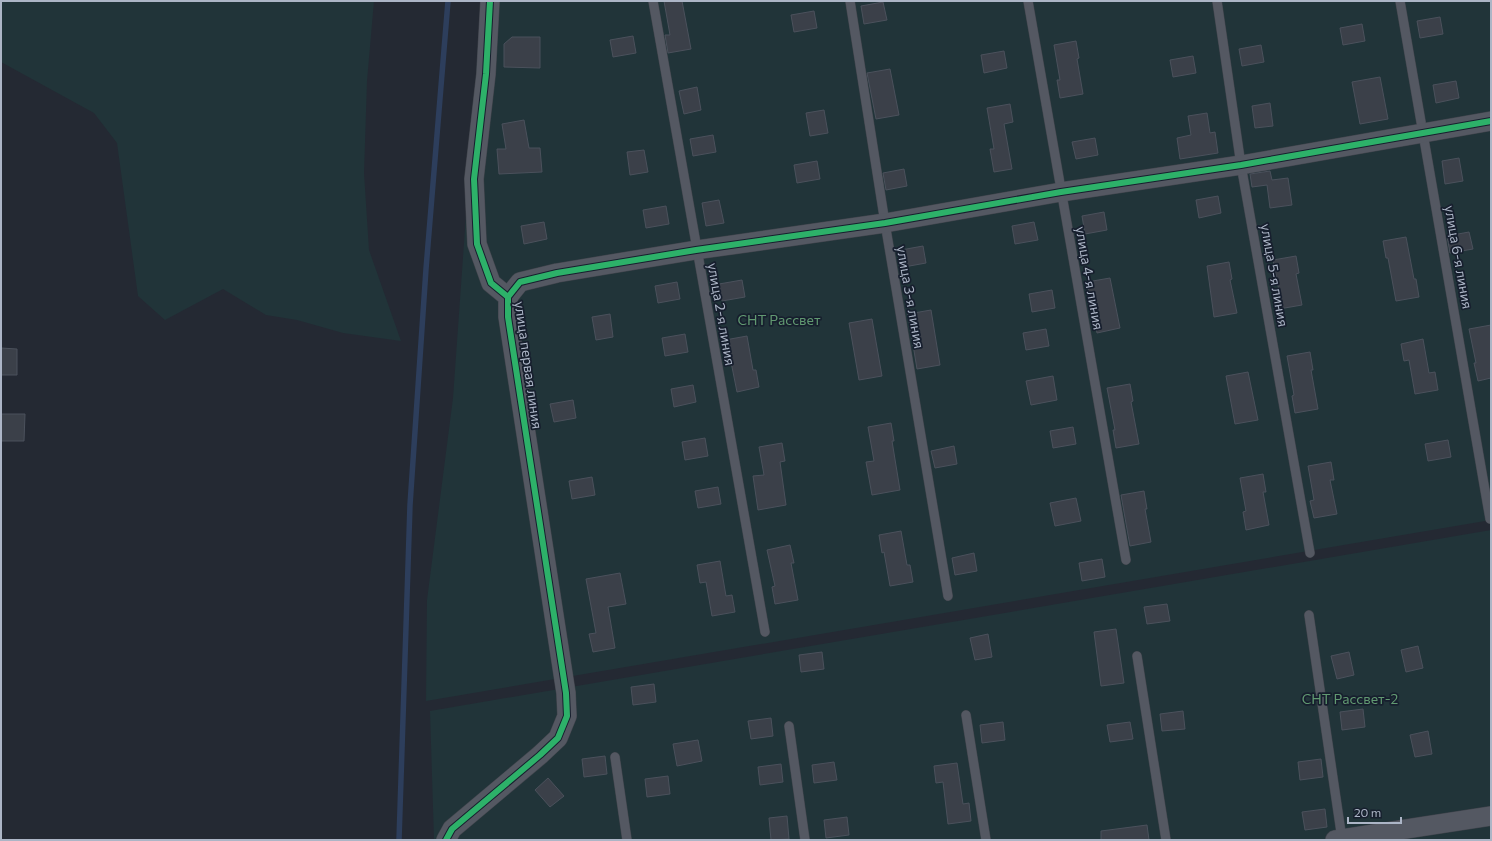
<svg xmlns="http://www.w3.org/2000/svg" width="1492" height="841" font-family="Commissioner,sans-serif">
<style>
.green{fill:#213439}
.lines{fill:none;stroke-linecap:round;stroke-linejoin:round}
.stream{stroke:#2d3e5c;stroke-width:5.5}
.building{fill:#3b4049;stroke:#4b515c}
.service-casing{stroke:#40444c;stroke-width:10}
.minor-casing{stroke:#40444c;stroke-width:20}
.service{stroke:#545862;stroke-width:9}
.minor{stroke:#545862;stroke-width:19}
.cycleway-casing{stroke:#171f2e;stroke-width:8}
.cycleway{stroke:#2db169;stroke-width:6}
.labels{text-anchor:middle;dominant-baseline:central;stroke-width:3.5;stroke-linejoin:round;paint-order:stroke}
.street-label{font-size:14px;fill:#acb5c6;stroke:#171f2e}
.park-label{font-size:14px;fill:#619971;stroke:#171f2e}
</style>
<rect width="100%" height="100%" fill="#242933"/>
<g class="green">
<polygon points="1,1 374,1 367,81 364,173 369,250 401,341 343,333 297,320 266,315 223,289 165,320 138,296 117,143 94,113 1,62"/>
<polygon points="484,1 1491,1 1491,520 426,701 427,600 453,398 481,4"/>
<polygon points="1491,530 1491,840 434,840 430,711"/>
</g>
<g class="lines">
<polyline class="stream" points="399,840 410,505 426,269 448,1"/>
</g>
<g class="building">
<polygon points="664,1 682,1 691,49 668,53 665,35 670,35"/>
<polygon points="883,2 887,20 864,24 861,6"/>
<polygon points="814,11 817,28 794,32 791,15"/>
<polygon points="1440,17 1443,34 1420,38 1417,21"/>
<polygon points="1362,24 1365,41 1343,45 1340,28"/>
<polygon points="633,36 636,53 613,57 610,40"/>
<polygon points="512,37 540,37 540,68 504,67 504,44"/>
<polygon points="1076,41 1079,58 1077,59 1083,94 1060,98 1057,80 1060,80 1054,45"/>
<polygon points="1261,45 1264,62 1242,66 1239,49"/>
<polygon points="1004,51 1007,68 984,73 981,55"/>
<polygon points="1193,56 1196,73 1173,77 1170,60"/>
<polygon points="890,69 899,115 876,119 867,73"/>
<polygon points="1380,77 1388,119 1360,124 1352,82"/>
<polygon points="1456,81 1459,98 1436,103 1433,85"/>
<polygon points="697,87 701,110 684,114 679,91"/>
<polygon points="1270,103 1273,126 1255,128 1252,106"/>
<polygon points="1010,104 1013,122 1004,124 1012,169 994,172 990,149 994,149 987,108"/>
<polygon points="824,110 828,133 810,136 806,113"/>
<polygon points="1207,113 1210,133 1215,132 1218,153 1180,159 1177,138 1191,135 1188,116"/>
<polygon points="524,120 529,148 540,148 542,172 499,174 497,149 506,149 502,124"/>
<polygon points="713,135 716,152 693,156 690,139"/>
<polygon points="1095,138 1098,155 1076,159 1072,142"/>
<polygon points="644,150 648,172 630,175 627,152"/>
<polygon points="1459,158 1463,181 1445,184 1442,161"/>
<polygon points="817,161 820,179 797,183 794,165"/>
<polygon points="904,169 907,186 886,190 883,173"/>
<polygon points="1270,171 1272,180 1288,178 1292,205 1270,208 1267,185 1252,187 1250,174"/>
<polygon points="1218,196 1221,213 1199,218 1196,200"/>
<polygon points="719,200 724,223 706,226 702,203"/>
<polygon points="666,206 669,224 646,228 643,210"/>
<polygon points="1104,212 1107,230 1085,234 1082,216"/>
<polygon points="544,222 547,239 524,244 521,226"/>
<polygon points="1034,222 1038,240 1015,244 1012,226"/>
<polygon points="1469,232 1473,249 1450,253 1447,236"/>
<polygon points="1406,237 1414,279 1416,279 1419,297 1396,301 1388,258 1386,258 1383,241"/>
<polygon points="923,246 926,263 904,267 901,250"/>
<polygon points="1296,256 1299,273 1296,274 1302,305 1279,309 1276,291 1279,291 1273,260"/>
<polygon points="1229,262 1232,279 1230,280 1237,313 1214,317 1207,266"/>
<polygon points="1110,278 1120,328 1097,333 1087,282"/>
<polygon points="742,280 745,297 722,301 719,284"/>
<polygon points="677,282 680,299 658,303 655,286"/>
<polygon points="1052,290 1055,308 1032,312 1029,294"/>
<polygon points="931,310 940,365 917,369 908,314"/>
<polygon points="610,314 613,337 596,340 592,317"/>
<polygon points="872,319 882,376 859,380 849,323"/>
<polygon points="1491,325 1491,378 1478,381 1474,363 1476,363 1469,329"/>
<polygon points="1046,329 1049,346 1026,350 1023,333"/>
<polygon points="685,334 688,352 665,356 662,338"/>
<polygon points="747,336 753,370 756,370 759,387 737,392 730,357 728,358 725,340"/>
<polygon points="1423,339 1429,373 1435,372 1438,390 1415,394 1409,360 1404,361 1401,344"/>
<polygon points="1,348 17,349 17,375 1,375"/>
<polygon points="1310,352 1313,370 1311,370 1318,409 1295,413 1292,396 1294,395 1287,356"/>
<polygon points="1248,372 1258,420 1235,424 1226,376"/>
<polygon points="1053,376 1057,400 1031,405 1026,381"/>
<polygon points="1130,384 1133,401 1131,402 1139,444 1116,448 1113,430 1115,430 1107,388"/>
<polygon points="693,385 696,402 674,407 671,389"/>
<polygon points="573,400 576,418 554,422 550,404"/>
<polygon points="1,414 25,414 24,441 1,441"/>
<polygon points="891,423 894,441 892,441 900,490 872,495 866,462 874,461 868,427"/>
<polygon points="1073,427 1076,444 1053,448 1050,431"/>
<polygon points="705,438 708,456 685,460 682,442"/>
<polygon points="1448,440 1451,457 1428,461 1425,444"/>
<polygon points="782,443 785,461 780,462 786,505 758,510 753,476 764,475 759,447"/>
<polygon points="954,446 957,464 935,468 931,451"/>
<polygon points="1331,462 1334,480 1330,480 1337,514 1314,518 1310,501 1314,500 1308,466"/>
<polygon points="1263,474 1266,492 1263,492 1269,525 1246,530 1243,512 1246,511 1240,478"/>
<polygon points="592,477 595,495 572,499 569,481"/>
<polygon points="718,487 721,504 698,508 695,491"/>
<polygon points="1144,491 1147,509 1145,509 1151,542 1130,546 1121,495"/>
<polygon points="1076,498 1081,521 1055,526 1050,503"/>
<polygon points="901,531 907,565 910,565 913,582 890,586 884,552 882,553 879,535"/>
<polygon points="790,545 794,563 791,563 798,600 775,604 772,587 775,586 767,550"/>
<polygon points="974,553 977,571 955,575 952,558"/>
<polygon points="1102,559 1105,577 1082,581 1079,563"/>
<polygon points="720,561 726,596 732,595 735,612 712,616 706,582 700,583 697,565"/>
<polygon points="620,573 626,604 608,607 615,648 593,652 589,634 596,633 586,579"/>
<polygon points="1167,604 1170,621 1147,624 1144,607"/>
<polygon points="1116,629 1124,683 1101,686 1094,632"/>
<polygon points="988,634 992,657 975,660 970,638"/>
<polygon points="1418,646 1423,668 1406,672 1401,650"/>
<polygon points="822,652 824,669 801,672 799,655"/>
<polygon points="1349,652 1354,675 1337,679 1331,656"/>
<polygon points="654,684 656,702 633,705 631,687"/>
<polygon points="1363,709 1365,727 1342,730 1340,712"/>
<polygon points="1183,711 1185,729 1162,731 1160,714"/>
<polygon points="771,718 773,736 751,739 748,721"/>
<polygon points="1003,722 1005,740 982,743 980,725"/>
<polygon points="1130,722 1133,739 1110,742 1107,725"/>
<polygon points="1428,731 1432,754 1415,757 1410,735"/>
<polygon points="698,740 702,761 677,766 673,744"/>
<polygon points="605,756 607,774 584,777 582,759"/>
<polygon points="1321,759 1323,777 1300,780 1298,762"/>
<polygon points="834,762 837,780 814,783 812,765"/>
<polygon points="957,763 963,804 969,803 971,821 948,824 943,782 936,783 934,766"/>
<polygon points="781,764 783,782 760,785 758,767"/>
<polygon points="668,776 670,794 647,797 645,779"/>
<polygon points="548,778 564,796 550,807 535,790"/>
<polygon points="1325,809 1327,827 1305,830 1302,812"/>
<polygon points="787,816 789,839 771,840 769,818"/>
<polygon points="847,817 849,835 826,838 824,820"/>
<polygon points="1147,825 1149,840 1101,840 1101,831"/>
</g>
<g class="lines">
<g class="service-casing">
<g id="service">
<polyline points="653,1 765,632"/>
<polyline points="850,1 885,223 948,596"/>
<polyline points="1028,1 1126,560"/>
<polyline points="1217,1 1241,165 1310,553"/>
<polyline points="1400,1 1490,519"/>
<polyline points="1309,615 1342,839"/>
<polyline points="1137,656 1166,840"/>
<polyline points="966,715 986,840"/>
<polyline points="789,726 805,840"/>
<polyline points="615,757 627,840"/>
</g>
</g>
<g class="minor-casing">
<g id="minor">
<polyline points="508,297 520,282 557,273 696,250 885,223 1061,192 1241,165 1491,121"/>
<polyline points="446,840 452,829 540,755 558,738 567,716 566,693 508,317 508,297 491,283 477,244 474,179 486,74 490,1"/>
<polyline points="1335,840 1491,816"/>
</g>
</g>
<use href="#service" class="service"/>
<use href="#minor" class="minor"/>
<g class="cycleway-casing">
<g id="cycleway">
<polyline points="508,297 520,282 557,273 696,250 885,223 1061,192 1241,165 1491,121"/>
<polyline points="446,840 452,829 540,755 558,738 567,716 566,693 508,317 508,297 491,283 477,244 474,179 486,74 490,1"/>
</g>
</g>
<use href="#cycleway" class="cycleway"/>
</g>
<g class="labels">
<g class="street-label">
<text transform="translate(1459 257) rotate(80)">улица 6-я линия</text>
<text transform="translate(1275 275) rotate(80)">улица 5-я линия</text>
<text transform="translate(1090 278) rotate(80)">улица 4-я линия</text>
<text transform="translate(911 297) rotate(80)">улица 3-я линия</text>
<text transform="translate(722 314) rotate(80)">улица 2-я линия</text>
<text transform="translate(529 365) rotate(82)">улица первая линия</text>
</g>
<g class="park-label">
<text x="779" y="319">СНТ Рассвет</text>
<text x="1350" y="698">СНТ Рассвет-2</text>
</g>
</g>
<rect width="1492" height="841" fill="none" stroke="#acb5c6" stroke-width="4"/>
<path d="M1348 817v6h53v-6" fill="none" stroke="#acb5c6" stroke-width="2"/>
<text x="1354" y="817" font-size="12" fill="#acb5c6" stroke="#171f2e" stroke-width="3" paint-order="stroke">20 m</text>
</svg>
